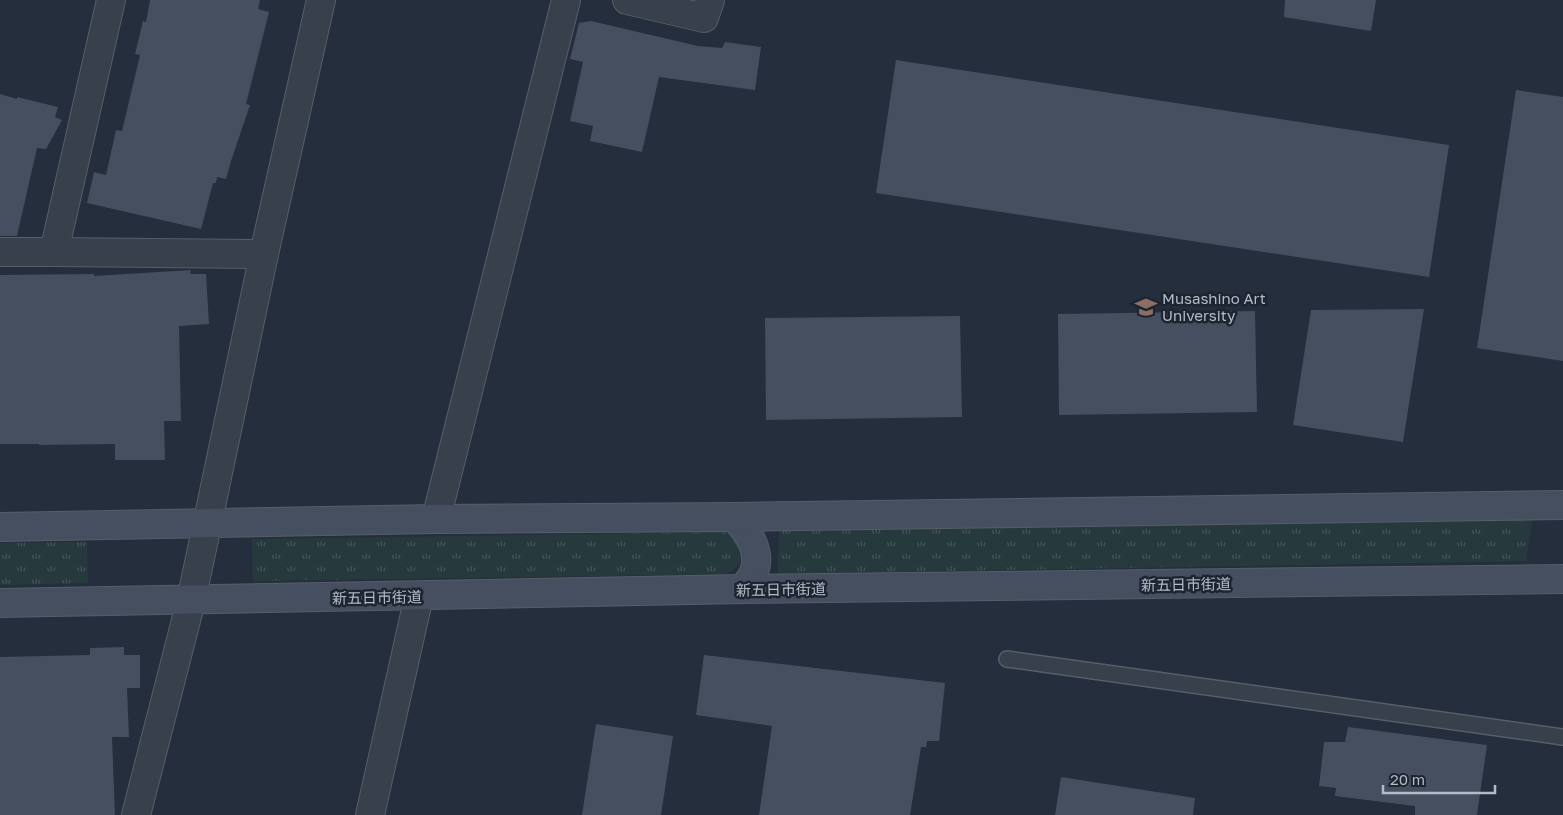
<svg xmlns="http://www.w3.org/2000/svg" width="1563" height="815" font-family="'Golos Text','Noto Sans JP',sans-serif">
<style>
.grass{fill:url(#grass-tufts)}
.building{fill:#454f60}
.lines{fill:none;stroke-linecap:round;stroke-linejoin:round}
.lane-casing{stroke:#565e6a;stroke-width:18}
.street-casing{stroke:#565e6a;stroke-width:30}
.secondary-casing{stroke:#565e6a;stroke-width:30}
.lane{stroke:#38404c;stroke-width:15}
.street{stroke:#38404c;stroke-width:28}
.secondary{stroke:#464f5f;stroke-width:28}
.labels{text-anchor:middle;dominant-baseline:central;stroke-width:5;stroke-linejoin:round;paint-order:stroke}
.poi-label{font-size:15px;fill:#b3bbc8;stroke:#1d2531;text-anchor:start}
.street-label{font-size:15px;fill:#b3bbc8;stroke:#1d2531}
</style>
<defs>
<pattern id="grass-tufts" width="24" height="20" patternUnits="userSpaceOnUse" patternTransform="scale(1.25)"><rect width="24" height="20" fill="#263a3d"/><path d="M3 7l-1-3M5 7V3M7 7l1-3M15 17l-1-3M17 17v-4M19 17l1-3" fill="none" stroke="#435558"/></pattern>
</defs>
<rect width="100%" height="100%" fill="#242e3c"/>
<g class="grass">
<polygon points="1533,519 1526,561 778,574 779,531"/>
<path d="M725,532C749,539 748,568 723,574L253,581L252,539Z"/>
<polygon points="87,542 88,583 0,585 0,543"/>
</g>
<g class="building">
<polygon points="150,0 260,0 258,9 269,12 246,104 250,105 231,161 226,179 217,177 216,183 213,183 201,229 87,203 94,172 106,175 116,130 122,131 140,55 135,54 143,21 146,22"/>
<polygon points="1285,0 1376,0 1371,31 1284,17"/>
<polygon points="591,21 698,46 722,48 725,42 761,47 755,90 659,77 642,152 590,141 593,126 570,121 583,62 570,59 579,23"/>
<polygon points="896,60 1449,145 1429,277 876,193"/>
<polygon points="1516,90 1563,97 1563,361 1477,348"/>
<polygon points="0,94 17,99 17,97 58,107 55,117 62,120 46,149 37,148 17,236 0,236"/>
<polygon points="191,270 190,274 206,274 209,324 179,326 181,421 164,421 165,460 115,460 115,444 39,445 39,444 0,444 0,275 94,274 94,276"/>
<polygon points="1424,309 1403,442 1293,425 1311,310"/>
<polygon points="1255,311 1257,412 1059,415 1058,314"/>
<polygon points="960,316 962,417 766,420 765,318"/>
<polygon points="124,647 124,655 140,655 140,688 127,688 129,737 112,737 115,815 0,815 0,657 90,655 90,648"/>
<polygon points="704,655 945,683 939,741 927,741 926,747 921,747 910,815 759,815 772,726 696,715"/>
<polygon points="596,724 673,736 661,815 582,815"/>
<polygon points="1348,727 1487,745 1477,815 1415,815 1415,806 1335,796 1336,788 1319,786 1324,742 1345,742"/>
<polygon points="1061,777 1195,798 1193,815 1055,815"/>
</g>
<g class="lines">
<g class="lane-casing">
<polyline id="lane" points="1007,659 1563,737"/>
</g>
<g class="street-casing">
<g id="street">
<polyline points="627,0 704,18 710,0"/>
<polyline points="0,252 54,252 111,0"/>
<polyline points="54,252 264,254"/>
<polyline points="436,519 566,0"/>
<polyline points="136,815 191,601 264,254 321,0"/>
<polyline points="370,815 419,596"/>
</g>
</g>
<g class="secondary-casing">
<g id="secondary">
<path d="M735,517C748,533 762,551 754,572C752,578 746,584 743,589"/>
<polyline points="0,527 436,519 735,517 1563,505"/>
<polyline points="0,603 743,589 1563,579"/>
</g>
</g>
<use href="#lane" class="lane"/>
<use href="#street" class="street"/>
<use href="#secondary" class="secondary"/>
</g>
<defs>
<g id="university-bare" transform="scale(1.725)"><path d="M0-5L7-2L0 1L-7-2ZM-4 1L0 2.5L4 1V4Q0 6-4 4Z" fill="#8d6e63" stroke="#1d2531" stroke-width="2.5" paint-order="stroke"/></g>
</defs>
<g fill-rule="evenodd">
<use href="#university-bare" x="1146" y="307"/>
</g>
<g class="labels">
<g class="poi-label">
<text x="1162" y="298">Musashino Art<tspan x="1162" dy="17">University</tspan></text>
</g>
<g class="street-label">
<text transform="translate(1186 584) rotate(-1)">新五日市街道</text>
<text transform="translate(781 589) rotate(-1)">新五日市街道</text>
<text transform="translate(377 597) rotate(-1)">新五日市街道</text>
</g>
</g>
<path d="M1383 785v8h112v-8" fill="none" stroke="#b3bbc8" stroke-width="2.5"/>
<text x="1390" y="785" font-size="15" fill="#b3bbc8" stroke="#1d2531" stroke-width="4" paint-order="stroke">20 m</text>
</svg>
